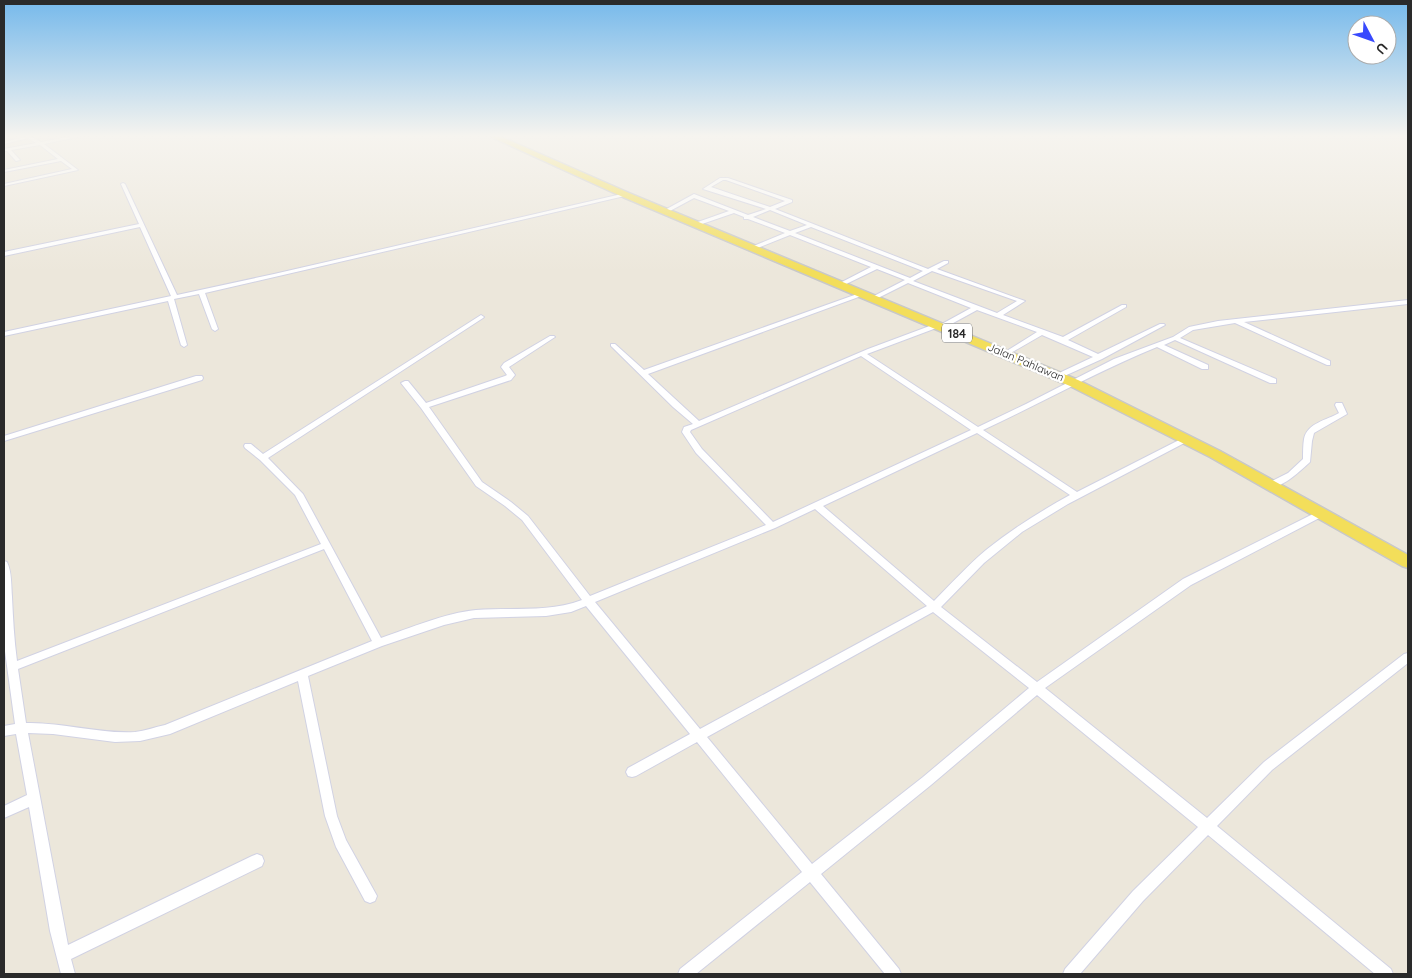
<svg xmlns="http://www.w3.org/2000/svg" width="1412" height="978" font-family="Quicksand,sans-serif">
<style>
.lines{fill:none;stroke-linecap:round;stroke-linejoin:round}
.street-casing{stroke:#d1d2e3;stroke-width:2}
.primary-casing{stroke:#c8c8c8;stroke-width:3}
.street{fill:#fff;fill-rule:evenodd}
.primary{fill:#f3de5a;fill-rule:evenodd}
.labels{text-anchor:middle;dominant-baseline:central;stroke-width:4.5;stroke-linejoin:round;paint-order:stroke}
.far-street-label{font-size:11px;fill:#2a2a2a;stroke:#fff}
.shield{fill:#fff;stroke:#6a6a6a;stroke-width:1}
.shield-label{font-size:12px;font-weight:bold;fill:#2a2a2a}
</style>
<rect width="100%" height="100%" fill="#ece7db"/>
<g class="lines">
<g class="street-casing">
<g id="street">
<polygon points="23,135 28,135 41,142 78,135 87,135 44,144 78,170 4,186 4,184 72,169 61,161 4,172 4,170 58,159 40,145 11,150 20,160 16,161 7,151 4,151 4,149 36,143 28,138 4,144 4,142 25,137"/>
<path d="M720,178H728L792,200V202L775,209L928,269L944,261H948V263L937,269L1025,301L1003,315L1063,337L1122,305H1126V307L1068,340L1098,354L1160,324H1164L1165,325L1102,359L1060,378H1057V374L1093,357L1042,335L1009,354H1005V352L1037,332L977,310L944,328H940L939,327L867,354L978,427L1026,404L1114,359L1173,337L1189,327L1218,321L1408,300V304L1244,322L1330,361V365H1327L1235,323L1193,330L1180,338L1276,379V383H1270L1175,340L1164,345L1208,365V369H1202L1157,347C1098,371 1041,403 983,430L1077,492L1183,438H1186L1190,440L1068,504L1022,532L984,563L941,607L1037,682L1183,579L1319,511H1325L1327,513L1325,515L1191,585L1045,688L1207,818L1264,762L1404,654L1408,653V663L1272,770L1217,826L1391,969L1393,974H1375L1208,835L1143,901L1080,974H1063L1065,969L1133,891L1198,827L1037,695L931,785L821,874L899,969L901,974H885L810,882L696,974H678L680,969L802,872L697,742L636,776L632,777L628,776L626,772L628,768L690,734L586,606L571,612L546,616L474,618L444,625L382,646L308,676L337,816L346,840L377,896L375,901L370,903L365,901L336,847L325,816L298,681L170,734L140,741L115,742L53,734L28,733L68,945L252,856L257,854L262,856L264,861L262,866L71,959L75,974H61L50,931L29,807L4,818V806L27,795L16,734L4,736V726L15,724L4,644V561L7,562C12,572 11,586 12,597C13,618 14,639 17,661L321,544L295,495L260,460L245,448L244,446L245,444H251L263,454L481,315L484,317L483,318L268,458L303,494L381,638C410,628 445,613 476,610C511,607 548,613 582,600L522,520L505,506L476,486L421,408L401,383L405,381H408L426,403L505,376L507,375L501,367L504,363L550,336H554L555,337L509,367L515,375L511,380L429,407L482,482L511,502L528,516L590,596L766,525L696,453L682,432L684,427L693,424L673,407L611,346V344H615L644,370L860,293H864V295L648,374L699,421L868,349L935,324H939L940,325L971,308L908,283L876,299H872V297L905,280L877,269L842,286H838V284L871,267L790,235L755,249H751V247L785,233L748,219H744V217L734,213L699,225H695V223L729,211L694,198L668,212L663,211L694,194L748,215L766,209L703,189ZM723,180H726L785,201L770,207L711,187ZM770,210L807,225L790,231L753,217ZM811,227L923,271L910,278L795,233ZM932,271L1017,301L997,313L913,281ZM861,356L971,430L773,522L702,449L690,432L691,430ZM977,433L1070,495C1041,511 1012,529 986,550C967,566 951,584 934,601L823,506ZM815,509L927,606L700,729L595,602L775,528ZM324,549L372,641L165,725C155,727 145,731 135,732C98,734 63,722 26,723L18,669ZM933,612L1029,688L923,777L812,864L707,737Z"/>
<polygon points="123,183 125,184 177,295 274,274 626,193 629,195 205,293 218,329 215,331 212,329 199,294 174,299 187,345 184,347 181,345 168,301 4,336 4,332 171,296 140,227 4,256 4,252 139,224 121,184"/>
<polygon points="196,376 202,376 203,378 202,380 4,441 4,436"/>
<path d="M1336,403H1342L1347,414L1314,433L1312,441L1310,462C1300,471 1282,489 1268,487L1267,485L1268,483L1288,473L1303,459C1303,453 1303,445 1304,439C1307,423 1327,420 1339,413L1335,405Z"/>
</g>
</g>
<g class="primary-casing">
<polygon id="primary" points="487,135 497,135 629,193 1078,380 1220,451 1408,555 1408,568 1402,566 1210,457 1070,386 623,197"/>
</g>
<use href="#street" class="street"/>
<use href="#primary" class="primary"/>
</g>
<linearGradient id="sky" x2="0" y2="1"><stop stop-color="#76b9eb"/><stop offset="0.5" stop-color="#f6f4ef"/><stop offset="1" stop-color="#f6f4ef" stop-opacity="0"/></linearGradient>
<rect width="1412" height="272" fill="url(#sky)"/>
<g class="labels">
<g class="far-street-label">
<text transform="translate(1026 362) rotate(23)">Jalan Pahlawan</text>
</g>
<rect class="shield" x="942" y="323.5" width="30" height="19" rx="4"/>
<g class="shield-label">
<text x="957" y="333">184</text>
</g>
</g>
<rect width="1412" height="978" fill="none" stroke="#2a2a2a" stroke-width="10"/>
<g transform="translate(1372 40) rotate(131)"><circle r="24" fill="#ffffff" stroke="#aaaaaa"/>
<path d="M0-4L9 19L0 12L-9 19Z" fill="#3849fd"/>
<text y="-8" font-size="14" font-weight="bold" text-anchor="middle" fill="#2a2a2a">U</text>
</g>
</svg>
